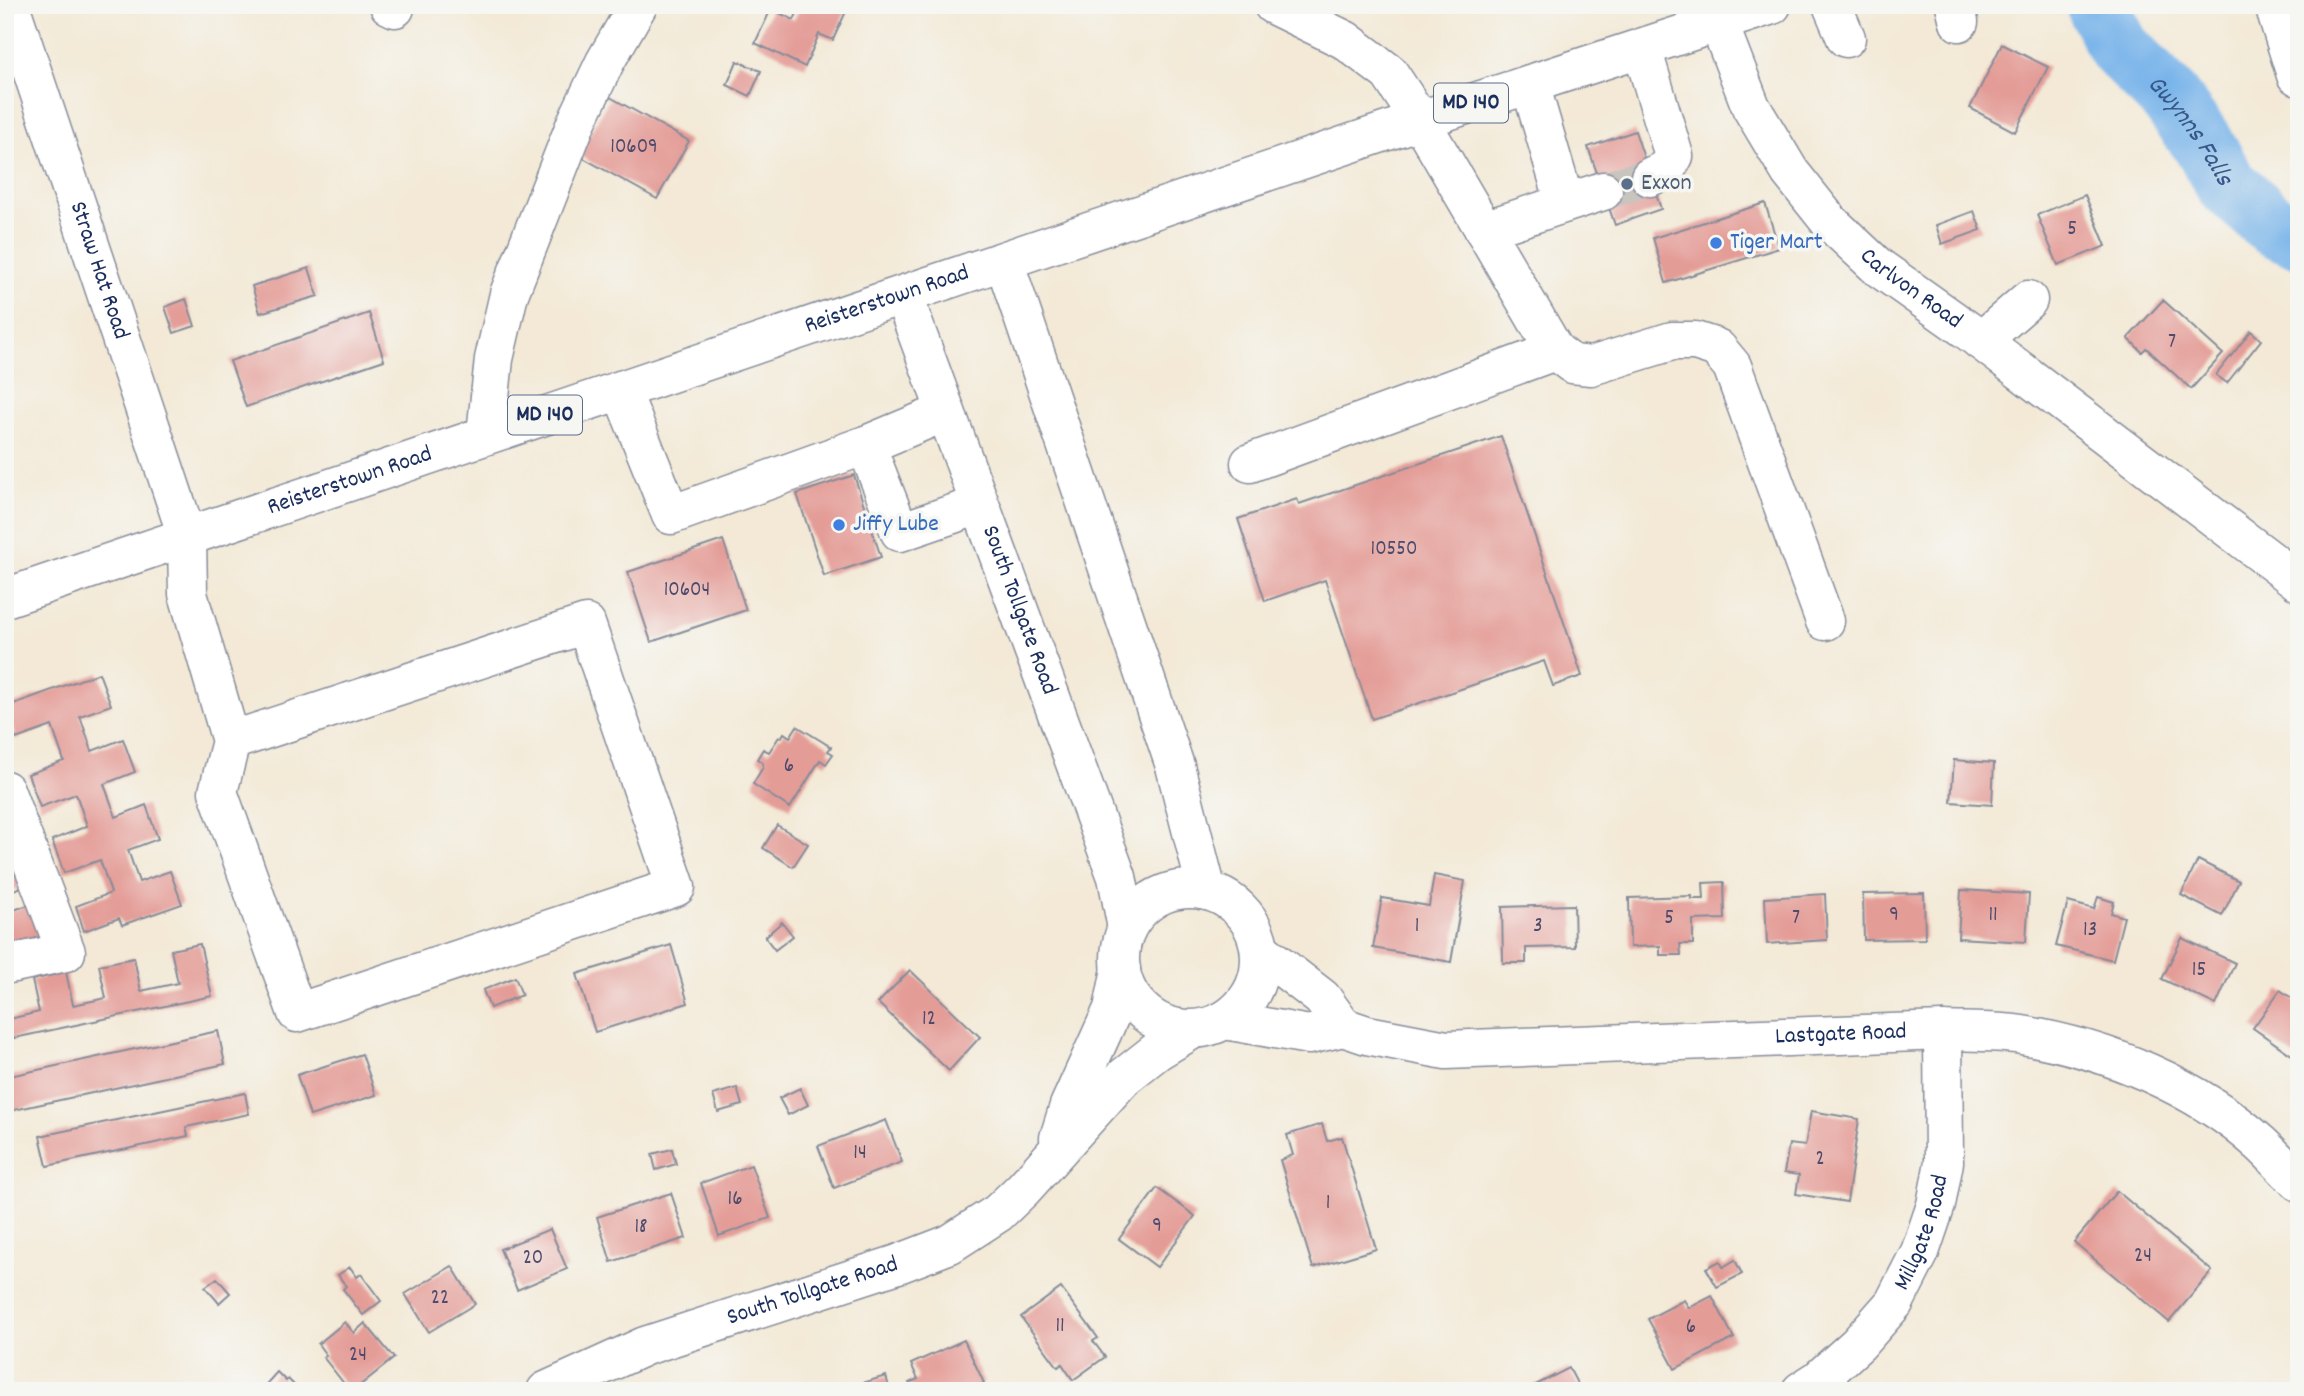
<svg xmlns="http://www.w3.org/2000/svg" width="2304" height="1396" font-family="Dekko,sans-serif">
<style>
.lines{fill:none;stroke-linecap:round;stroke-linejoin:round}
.river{stroke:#78b4ea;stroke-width:63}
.building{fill:#e49c97}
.minor-tunnel{stroke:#c8c4be;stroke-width:38;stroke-dasharray:38 19;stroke-linecap:butt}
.minor-casing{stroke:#878c9a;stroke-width:41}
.major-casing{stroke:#878c9a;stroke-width:41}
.minor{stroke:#fff;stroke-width:38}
.major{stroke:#fff;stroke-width:38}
.service-dot{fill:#5c6f8a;stroke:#f6f6f2;stroke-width:2.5}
.shop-dot{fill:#3f7fe0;stroke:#f6f6f2;stroke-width:2.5}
.labels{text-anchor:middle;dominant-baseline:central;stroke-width:7;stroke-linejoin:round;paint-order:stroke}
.number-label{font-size:21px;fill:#4d4a6c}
.shield{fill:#f6f6f2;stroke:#5d6b8a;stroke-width:2}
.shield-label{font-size:23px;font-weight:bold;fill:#1b2f5e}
.service-label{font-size:24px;fill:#4e5e75;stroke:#f6f6f2;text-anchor:start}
.shop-label{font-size:24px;fill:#366cbe;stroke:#f6f6f2;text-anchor:start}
.street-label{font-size:24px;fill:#1b2f5e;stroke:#f6f6f2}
.water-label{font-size:26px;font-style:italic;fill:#375788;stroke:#f6f6f2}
</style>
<rect width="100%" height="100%" fill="#f6f6f2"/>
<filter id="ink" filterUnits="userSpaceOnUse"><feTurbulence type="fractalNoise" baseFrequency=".0143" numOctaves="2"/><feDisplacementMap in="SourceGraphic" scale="14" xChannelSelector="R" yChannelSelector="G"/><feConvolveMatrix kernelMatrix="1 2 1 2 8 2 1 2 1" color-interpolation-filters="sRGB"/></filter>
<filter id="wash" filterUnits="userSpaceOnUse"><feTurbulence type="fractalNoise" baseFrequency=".00686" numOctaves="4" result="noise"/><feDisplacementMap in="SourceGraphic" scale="28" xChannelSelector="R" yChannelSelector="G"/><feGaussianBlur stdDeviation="1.57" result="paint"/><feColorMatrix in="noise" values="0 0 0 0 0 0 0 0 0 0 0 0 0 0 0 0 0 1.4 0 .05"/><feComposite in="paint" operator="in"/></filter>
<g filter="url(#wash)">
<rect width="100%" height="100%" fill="#f3e9d6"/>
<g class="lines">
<path class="river" id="s1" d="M2097,5L2119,48L2169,98L2202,142L2226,184L2273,225L2299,237"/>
</g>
<g id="blocks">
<g class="building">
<polygon points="801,5 849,5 833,40 819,34 805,67 755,43 771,9 794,20"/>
<polygon points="2002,44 2048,67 2015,132 1970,108"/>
<polygon points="737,61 761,71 750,96 727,85"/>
<polygon points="610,97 689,141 657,199 578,155"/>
<polygon points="1635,131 1661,209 1615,225 1588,147"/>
<polygon points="2085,195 2106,246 2058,265 2037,215"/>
<polygon points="1765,203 1779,248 1666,283 1653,238"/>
<polygon points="1974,211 1981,230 1942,244 1936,225"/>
<polygon points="309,268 318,296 260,313 252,286"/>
<polygon points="186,299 195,326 174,333 165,307"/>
<polygon points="2163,300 2223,354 2191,389 2146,348 2142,352 2128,338"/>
<polygon points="369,313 384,360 246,407 230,361"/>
<polygon points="2251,331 2261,340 2227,383 2216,375"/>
<polygon points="1501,436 1582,676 1553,686 1544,661 1372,719 1325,580 1265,601 1238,519 1297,499 1299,504"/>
<polygon points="854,475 881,557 824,576 797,494"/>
<polygon points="723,540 746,610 651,642 628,572"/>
<polygon points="99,673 111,705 80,716 92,751 123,739 135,772 104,784 116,817 146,805 158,839 128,850 139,882 170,871 182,904 122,925 119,918 84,931 76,906 111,893 100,860 64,873 52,840 87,826 76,794 40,807 28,774 64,761 52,726 16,739 5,707"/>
<polygon points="797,726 831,747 828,751 833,754 826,764 820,760 790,808 753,784 763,767 763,763 757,759 763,749 769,752 779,737 781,738 784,733 790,737"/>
<polygon points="1954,760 1994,763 1992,805 1951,802"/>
<polygon points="777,825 808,844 793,867 763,848"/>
<polygon points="18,851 30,884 5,893 5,855"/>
<polygon points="2198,860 2239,881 2222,916 2181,895"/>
<polygon points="1434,875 1465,881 1451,962 1373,948 1382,898 1429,906"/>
<polygon points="1724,882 1725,919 1693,920 1693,944 1680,944 1681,955 1660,955 1660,946 1630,947 1629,898 1692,896 1692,899 1704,899 1703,883"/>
<polygon points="1961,890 2029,894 2026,942 1958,938"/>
<polygon points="1924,893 1925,939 1864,940 1863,894"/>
<polygon points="1825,894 1827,940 1767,944 1765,898"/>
<polygon points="2098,897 2114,902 2111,913 2124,917 2113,960 2056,946 2068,902 2094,909"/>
<polygon points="34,903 45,935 10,947 8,941 5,942 5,913"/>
<polygon points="1574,905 1575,947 1526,948 1526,963 1503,963 1502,907"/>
<polygon points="782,922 793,936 775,950 765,937"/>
<polygon points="2182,938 2235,963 2216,1005 2162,979"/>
<polygon points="200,944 212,996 5,1040 5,1020 39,1012 32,980 66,972 73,1005 106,998 99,965 134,958 141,991 178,983 171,950"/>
<polygon points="671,945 688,1003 595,1032 577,974"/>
<polygon points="910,970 980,1037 949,1071 878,1003"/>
<polygon points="515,977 522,995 490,1008 483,990"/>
<polygon points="2280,990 2299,1003 2299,1060 2253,1028"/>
<polygon points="218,1031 225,1064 5,1112 5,1077"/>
<polygon points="362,1054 376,1095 310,1116 297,1075"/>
<polygon points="737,1088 742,1105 718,1112 713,1095"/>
<polygon points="800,1088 808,1105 788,1115 779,1098"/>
<polygon points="245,1093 249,1114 186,1127 188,1136 47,1166 40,1136"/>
<polygon points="1811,1111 1859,1119 1847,1202 1796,1194 1799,1175 1784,1173 1789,1144 1805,1146"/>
<polygon points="886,1120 902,1162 834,1188 818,1146"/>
<polygon points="1322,1124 1327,1141 1342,1137 1376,1249 1313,1268 1280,1160 1293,1155 1287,1135"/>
<polygon points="672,1149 676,1164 656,1170 652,1154"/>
<polygon points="751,1165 770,1218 719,1236 701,1183"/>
<polygon points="1157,1188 1195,1216 1157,1267 1119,1239"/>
<polygon points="2117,1191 2212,1271 2169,1322 2074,1242"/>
<polygon points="671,1193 686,1238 611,1262 597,1217"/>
<polygon points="550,1229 567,1269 517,1290 500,1249"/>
<polygon points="1735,1260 1742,1274 1717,1287 1706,1268 1720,1261 1723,1267"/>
<polygon points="452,1266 475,1304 429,1332 405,1294"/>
<polygon points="350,1267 357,1277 361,1274 381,1301 363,1315 343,1289 346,1286 338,1275"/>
<polygon points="217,1278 230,1293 219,1303 205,1287"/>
<polygon points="1061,1288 1098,1338 1093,1341 1105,1357 1073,1380 1062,1364 1058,1367 1021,1317"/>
<polygon points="1712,1296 1734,1338 1675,1369 1648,1319 1684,1300 1689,1308"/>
<polygon points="345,1322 354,1333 365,1323 394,1358 353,1391 350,1391 323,1357 326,1355 318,1344"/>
<polygon points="964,1340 984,1383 966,1391 913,1391 909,1383 918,1379 911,1364"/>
<polygon points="1569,1368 1581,1391 1524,1391"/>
<polygon points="277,1372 286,1381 288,1379 300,1391 260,1391"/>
<polygon points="886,1376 890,1391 838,1391 838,1390"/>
</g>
</g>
</g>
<g filter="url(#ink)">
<use href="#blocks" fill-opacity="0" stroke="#878c9a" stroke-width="2"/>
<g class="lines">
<polyline class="minor-tunnel" points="1603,191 1650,177"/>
<g class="minor-casing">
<g id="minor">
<path id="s2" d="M10,5L187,536L188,594L231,741L218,792L297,1013L676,887L586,624L231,741"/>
<polyline points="389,5 395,8"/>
<polyline points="1273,5 1345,40 1389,73 1420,120 1555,351 1572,364 1591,366 1672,341 1695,341 1717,348 1732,366 1825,621"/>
<polyline points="1832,5 1846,38"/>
<polyline points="1955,5 1959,22"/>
<polyline points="2274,5 2296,75 2299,77"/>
<path id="s3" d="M1719,24L1751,107L1790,172L1829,221L1878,267L1967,330L2299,582"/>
<polyline points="1642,48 1674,156 1666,169 1650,177"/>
<polyline points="1530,84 1565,203"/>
<polyline points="1484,230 1603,191"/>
<polyline points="1004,261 1175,766 1207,891"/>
<path id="s4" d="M903,295L1117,877L1127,928"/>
<polyline points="1981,341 2028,300"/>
<polyline points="621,390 671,515 866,445 945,412"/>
<polyline points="486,434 494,359 509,294 576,123 605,62 638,5"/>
<polyline points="866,445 900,532 979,505"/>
<polyline points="1250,463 1555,351"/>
<polyline points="5,790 66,952 5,965"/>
<circle cx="1190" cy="959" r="70"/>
<polyline points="1260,950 1322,998 1343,1027"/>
<path id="s5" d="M1225,1020L1309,1035L1343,1027L1367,1035L1446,1050L1943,1031C1969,1032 1996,1031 2022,1035C2107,1049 2197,1086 2261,1144C2274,1156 2286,1170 2299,1182"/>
<polyline points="1059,1138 1069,1106 1113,1009 1121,969"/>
<path id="s6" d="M546,1391L645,1346L898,1264L950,1244L998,1213L1023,1189L1124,1077L1157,1051L1190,1031"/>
<path id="s7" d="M1801,1391L1818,1380L1858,1344L1894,1303L1920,1252L1936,1205L1944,1162L1943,1031"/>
</g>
</g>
<g class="major-casing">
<g id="major">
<path id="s8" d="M5,598L1420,120L1772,5"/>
</g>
</g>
<use href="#minor" class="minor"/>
<use href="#major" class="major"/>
</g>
</g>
<circle class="service-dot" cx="1627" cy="184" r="7"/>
<g class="shop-dot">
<circle cx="1716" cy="243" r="7"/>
<circle cx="839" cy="525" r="7"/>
</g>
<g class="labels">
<g class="number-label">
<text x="634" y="148">10609</text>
<text x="2072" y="230">5</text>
<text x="2172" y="343">7</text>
<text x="1394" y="550">10550</text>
<text x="687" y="591">10604</text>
<text x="789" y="767">6</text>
<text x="1894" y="916">9</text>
<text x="1993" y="916">11</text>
<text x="1669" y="919">5</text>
<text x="1796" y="919">7</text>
<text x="1417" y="927">1</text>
<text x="1538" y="927">3</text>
<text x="2090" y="931">13</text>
<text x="2199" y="971">15</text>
<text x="929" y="1020">12</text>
<text x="860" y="1154">14</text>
<text x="1820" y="1160">2</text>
<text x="735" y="1200">16</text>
<text x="1328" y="1204">1</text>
<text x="1157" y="1227">9</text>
<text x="641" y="1228">18</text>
<text x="2143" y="1257">24</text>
<text x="533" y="1259">20</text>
<text x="440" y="1299">22</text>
<text x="1060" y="1327">11</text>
<text x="1691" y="1328">6</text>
<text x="358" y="1356">24</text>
</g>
<g class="shield">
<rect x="1434" y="83.5" width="74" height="39" rx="5"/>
<rect x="508" y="395.5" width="74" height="39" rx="5"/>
</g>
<g class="shield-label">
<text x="1471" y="103">MD 140</text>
<text x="545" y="415">MD 140</text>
</g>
<g class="service-label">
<text x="1641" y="184">Exxon</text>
</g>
<g class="shop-label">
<text x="1730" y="243">Tiger Mart</text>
<text x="853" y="525">Jiffy Lube</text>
</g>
<g class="street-label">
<text stroke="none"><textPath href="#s2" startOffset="280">Straw Hat Road</textPath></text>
<text stroke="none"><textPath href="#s3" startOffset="334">Carlvon Road</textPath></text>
<text stroke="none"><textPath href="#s8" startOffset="931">Reisterstown Road</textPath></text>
<text stroke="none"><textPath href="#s8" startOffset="364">Reisterstown Road</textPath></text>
<text stroke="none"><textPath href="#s4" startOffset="336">South Tollgate Road</textPath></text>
<text stroke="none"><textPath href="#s5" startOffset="621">Lastgate Road</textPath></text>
<text stroke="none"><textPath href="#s7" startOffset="205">Millgate Road</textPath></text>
<text stroke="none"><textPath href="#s6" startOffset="285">South Tollgate Road</textPath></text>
</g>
<g class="water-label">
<text stroke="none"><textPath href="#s1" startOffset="158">Gwynns Falls</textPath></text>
</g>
</g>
<rect width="2304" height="1396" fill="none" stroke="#f6f6f2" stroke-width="28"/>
</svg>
